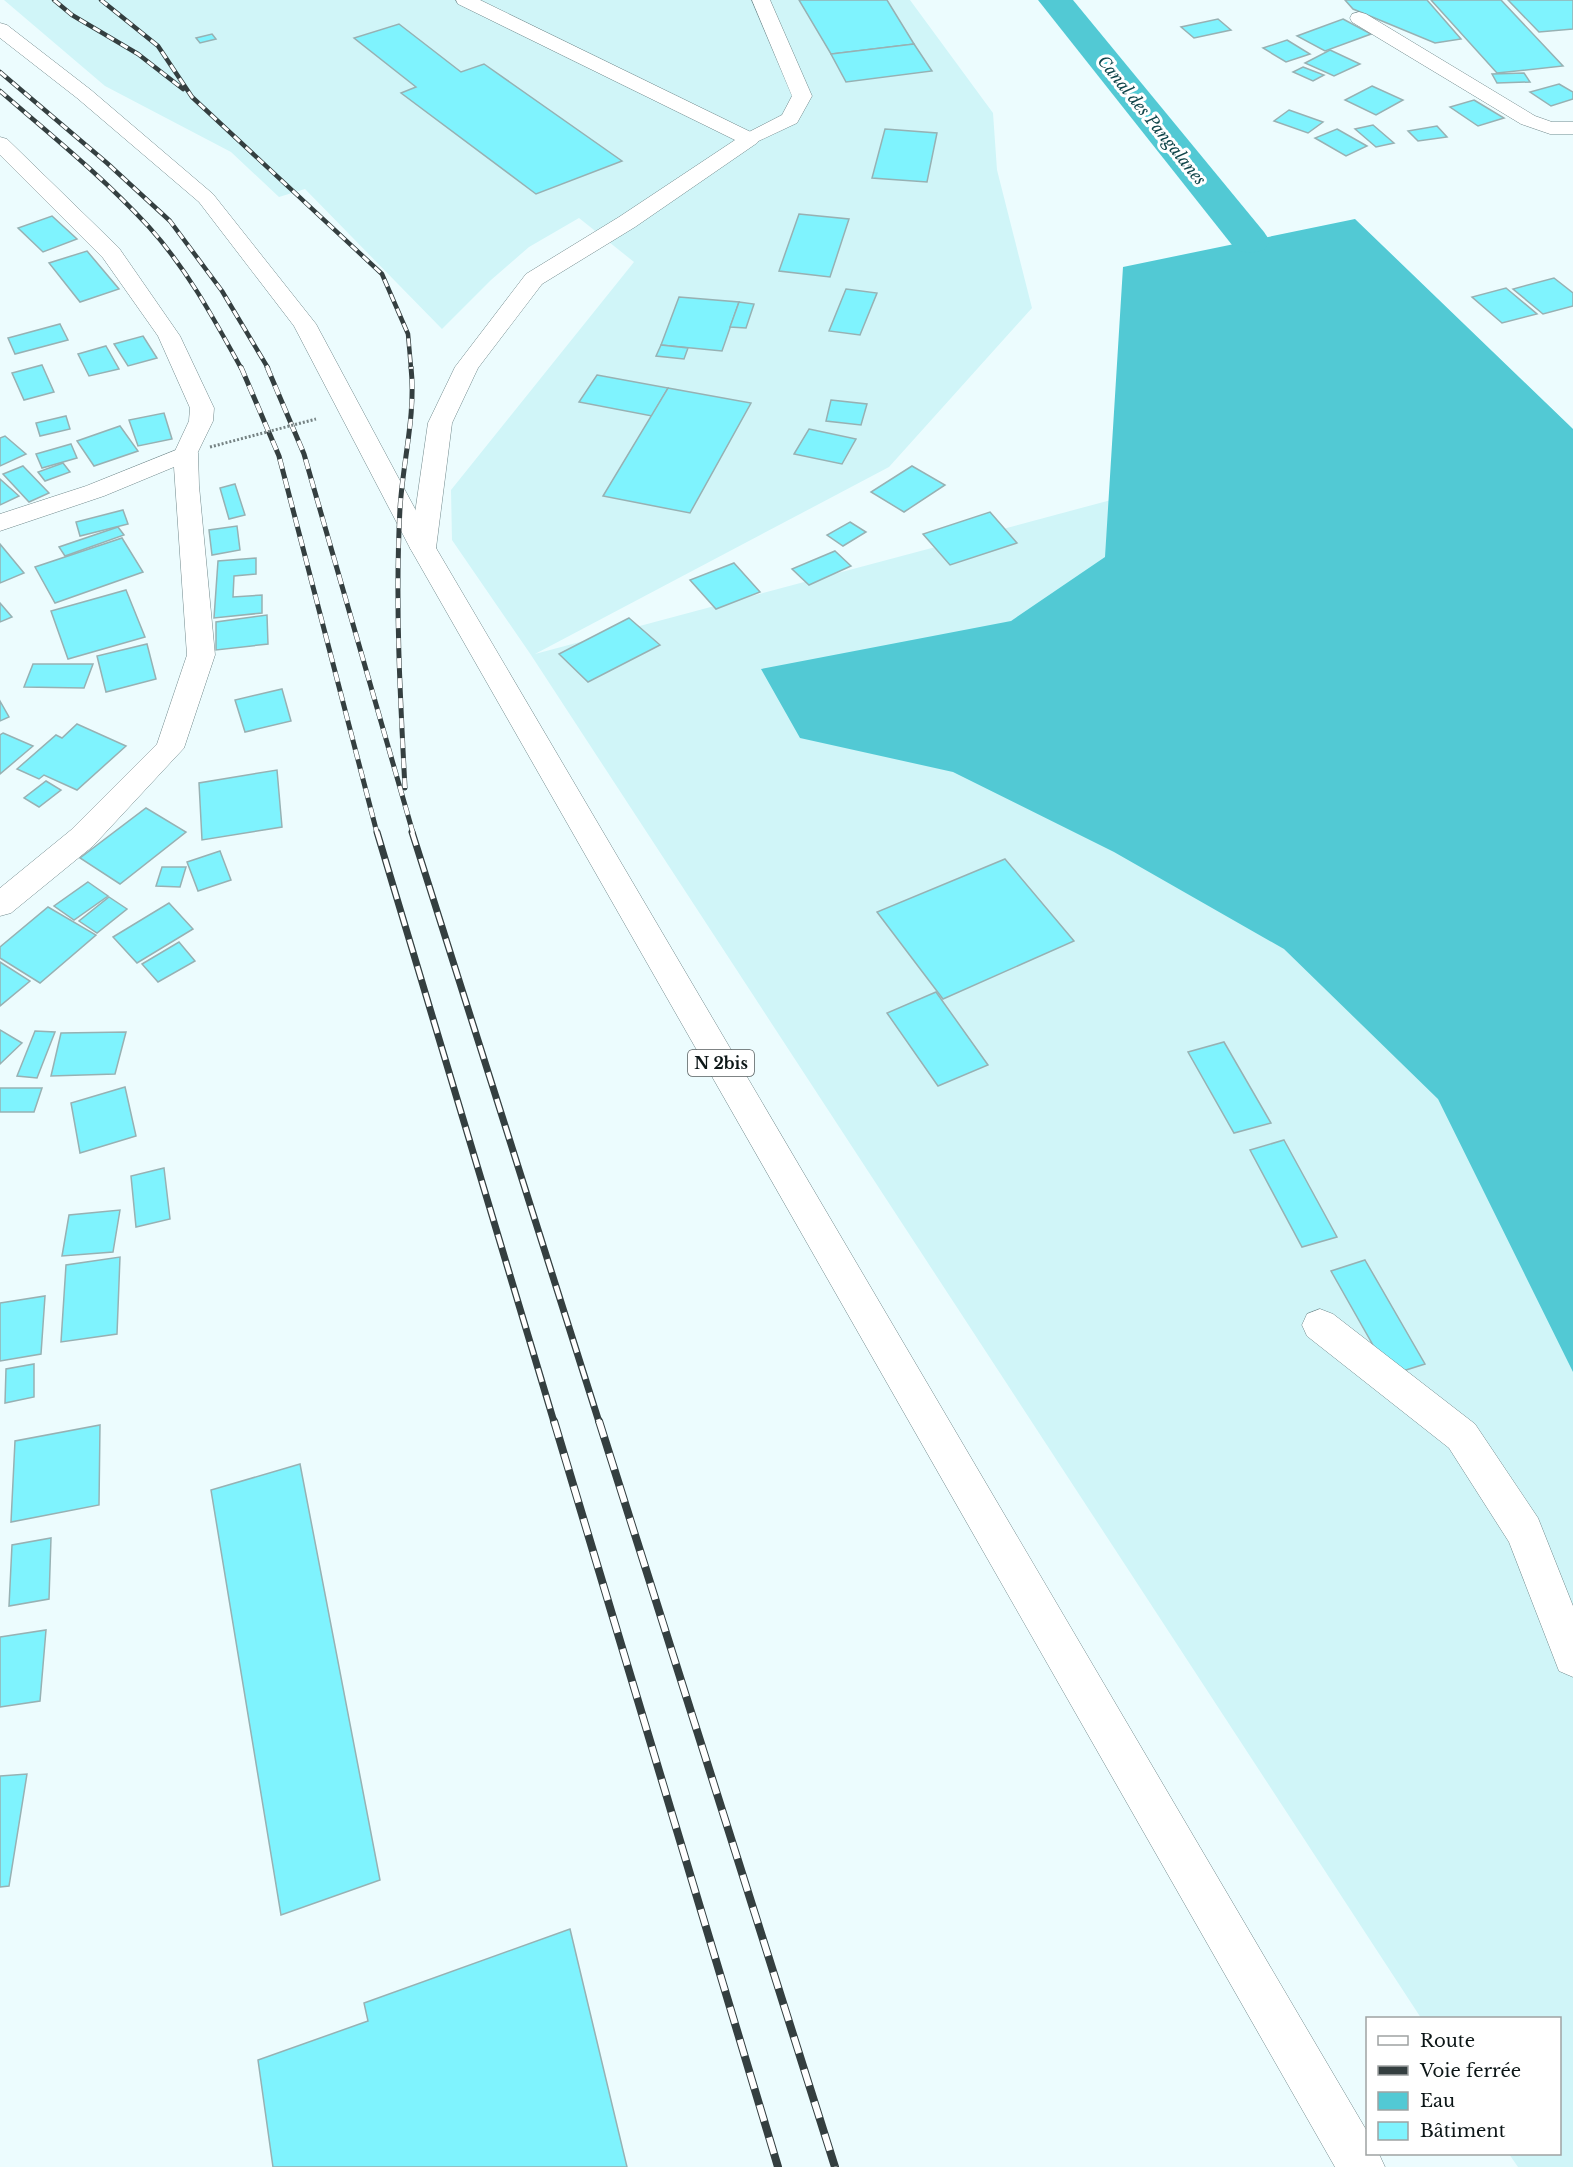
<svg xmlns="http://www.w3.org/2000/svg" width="1573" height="2167" font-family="'Libre Baskerville',serif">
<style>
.built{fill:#d0f5f8}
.water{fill:#52c9d4}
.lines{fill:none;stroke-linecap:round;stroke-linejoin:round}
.canal{fill:#52c9d4;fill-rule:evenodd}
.building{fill:#7ff3fe;stroke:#97b1b3;stroke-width:1.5}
.service-casing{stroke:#71898c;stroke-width:1}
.minor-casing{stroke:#71898c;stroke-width:1}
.primary-casing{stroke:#71898c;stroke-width:1}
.service{fill:#fff;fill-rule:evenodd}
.minor{fill:#fff;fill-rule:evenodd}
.primary{fill:#fff;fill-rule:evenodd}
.rail-far3-casing{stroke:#343f40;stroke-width:4.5}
.rail-far2-casing{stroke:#343f40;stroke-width:5}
.rail-far1-casing{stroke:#343f40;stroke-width:7}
.rail-casing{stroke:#343f40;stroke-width:8}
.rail-far3{stroke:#fff;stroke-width:3;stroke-dasharray:8;stroke-linecap:butt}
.rail-far2{stroke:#fff;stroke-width:4;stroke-dasharray:10;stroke-linecap:butt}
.rail-far1{stroke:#fff;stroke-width:4.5;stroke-dasharray:14;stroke-linecap:butt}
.rail{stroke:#fff;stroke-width:6;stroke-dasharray:17;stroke-linecap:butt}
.path-bridge{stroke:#768384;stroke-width:3;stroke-dasharray:2 2;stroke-linecap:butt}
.labels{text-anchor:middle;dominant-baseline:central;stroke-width:6;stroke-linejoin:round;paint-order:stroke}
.far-water-label{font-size:16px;font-style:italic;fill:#0f454a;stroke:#fff}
.shield{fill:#fff;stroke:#555c5d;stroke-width:1.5}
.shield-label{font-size:16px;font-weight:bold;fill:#0c1617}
</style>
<rect width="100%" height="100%" fill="#ecfcfe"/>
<polygon class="built" points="4,0 910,0 993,113 997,170 1032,308 889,467 535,654 1530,388 1573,429 1573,2167 1518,2167 1509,2154 1560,2154 1560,2018 1421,2018 531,655 452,540 451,490 634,262 579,218 529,247 491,280 442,329 305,189 279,197 231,152 105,86"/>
<polygon class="water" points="1355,219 1573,429 1573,1372 1438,1099 1284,949 1114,852 953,772 800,738 761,669 1011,621 1105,557 1123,267"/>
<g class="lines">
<polygon class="canal" points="1038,0 1073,0 1264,232 1270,241 1264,250 1250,253 1236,250"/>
</g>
<g class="building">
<polygon points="799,0 887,0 914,44 831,54"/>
<polygon points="1345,0 1427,0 1461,39 1435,43 1353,9"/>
<polygon points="1431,0 1501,0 1563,66 1497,73"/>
<polygon points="1508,0 1573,0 1573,29 1539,32"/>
<polygon points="1218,19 1231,30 1194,38 1181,27"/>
<polygon points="1343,19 1371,34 1325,51 1297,36"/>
<polygon points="399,24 461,72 484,64 622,161 536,194 401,93 416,87 354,38"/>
<polygon points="212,34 216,39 200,43 196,38"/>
<polygon points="1287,40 1310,54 1286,62 1263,48"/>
<polygon points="914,44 932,71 846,82 831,54"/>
<polygon points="1330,50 1360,64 1334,76 1305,63"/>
<polygon points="1303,67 1324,75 1313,81 1293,72"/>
<polygon points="1524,73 1530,82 1497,83 1492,74"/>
<polygon points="1559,84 1573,92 1573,99 1551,106 1530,92"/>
<polygon points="1372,86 1403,100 1376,115 1345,100"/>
<polygon points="1474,100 1504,118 1478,126 1450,107"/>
<polygon points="1289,110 1323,122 1308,133 1274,121"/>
<polygon points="1373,125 1394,143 1376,147 1355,129"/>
<polygon points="1437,126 1447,137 1418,141 1408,131"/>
<polygon points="885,129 937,133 927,182 872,178"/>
<polygon points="1337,129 1367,146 1346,156 1315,138"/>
<polygon points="799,214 849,219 830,277 779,271"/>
<polygon points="52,216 77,239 43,252 18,228"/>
<polygon points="87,251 119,289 80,302 49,263"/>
<polygon points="1554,278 1573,293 1573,306 1543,314 1513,289"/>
<polygon points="1506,288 1537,314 1502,323 1472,297"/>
<polygon points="846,289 877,293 860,335 829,331"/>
<polygon points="679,297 739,302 722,351 661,345"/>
<polygon points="739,302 754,304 746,328 730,327"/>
<polygon points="60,324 68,340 15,354 8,338"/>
<polygon points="143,336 157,358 128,366 114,344"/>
<polygon points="661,345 688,348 684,359 656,356"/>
<polygon points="106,346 119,369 89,376 78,354"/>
<polygon points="42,365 54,392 24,400 12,373"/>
<polygon points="597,375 668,388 652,416 579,402"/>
<polygon points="668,388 751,403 690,513 603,496"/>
<polygon points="831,400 867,404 861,425 826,421"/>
<polygon points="164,413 172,439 138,446 129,420"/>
<polygon points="66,416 70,429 40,436 36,423"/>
<polygon points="120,426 138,451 94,466 77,441"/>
<polygon points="809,429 856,439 842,464 794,454"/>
<polygon points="5,436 26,454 0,466 0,438"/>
<polygon points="71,444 77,458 42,468 36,454"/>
<polygon points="63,463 70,472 45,481 38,472"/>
<polygon points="23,466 49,493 29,502 3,474"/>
<polygon points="912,466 945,485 904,512 871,492"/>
<polygon points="0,479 19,496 0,505"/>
<polygon points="235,484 245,515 229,519 220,488"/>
<polygon points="123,510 128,524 80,536 76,522"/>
<polygon points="990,512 1017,543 950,565 923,534"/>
<polygon points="850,522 866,532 843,546 827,535"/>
<polygon points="237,526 240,550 212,555 209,530"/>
<polygon points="118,527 124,535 65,556 59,547"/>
<polygon points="122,538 143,572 55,603 35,567"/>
<polygon points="0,544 24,573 0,583"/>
<polygon points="835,551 851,566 809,585 792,569"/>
<polygon points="256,558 256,574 234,576 233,597 262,595 262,613 214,618 218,561"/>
<polygon points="734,563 760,592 716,609 690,580"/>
<polygon points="126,590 145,637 68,659 51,611"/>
<polygon points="0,603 12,617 0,622"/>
<polygon points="267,615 268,644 216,650 216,622"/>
<polygon points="629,618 660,645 588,682 559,654"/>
<polygon points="147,644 156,679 106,692 97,656"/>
<polygon points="33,664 93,664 84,688 24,687"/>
<polygon points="282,689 291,721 245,732 235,700"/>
<polygon points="0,701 9,717 0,721"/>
<polygon points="77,724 126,746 77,790 44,775 39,779 17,769 56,735 62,738"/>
<polygon points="3,733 33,746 0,774 0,735"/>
<polygon points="277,770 282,827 202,840 199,783"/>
<polygon points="46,781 61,790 39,807 24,798"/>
<polygon points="146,808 186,832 120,884 80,858"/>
<polygon points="220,851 231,880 198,891 187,862"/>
<polygon points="1005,859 1074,941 943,999 877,912"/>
<polygon points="162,867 186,867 180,887 156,886"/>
<polygon points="88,882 108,896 74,920 54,906"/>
<polygon points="109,897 127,909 97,933 79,921"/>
<polygon points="169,903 193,929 137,963 113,937"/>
<polygon points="48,907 96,935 40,983 0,958 0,947"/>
<polygon points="179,942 195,961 158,982 142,964"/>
<polygon points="0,962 30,981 0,1006"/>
<polygon points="936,992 988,1065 938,1086 887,1013"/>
<polygon points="0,1030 22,1043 0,1064"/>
<polygon points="35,1031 55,1032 37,1078 17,1076"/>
<polygon points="126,1032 115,1074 51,1076 61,1033"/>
<polygon points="1224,1042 1271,1123 1234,1133 1188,1052"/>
<polygon points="125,1087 136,1136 80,1153 71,1103"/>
<polygon points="0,1088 42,1088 34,1112 0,1112"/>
<polygon points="1284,1140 1337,1237 1302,1247 1250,1150"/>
<polygon points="164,1168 170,1219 136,1227 131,1176"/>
<polygon points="120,1210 113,1252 62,1256 69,1215"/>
<polygon points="120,1257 117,1334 61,1342 66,1265"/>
<polygon points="1365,1260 1425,1364 1390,1375 1331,1271"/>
<polygon points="45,1296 41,1354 0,1361 0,1303"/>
<polygon points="34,1364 34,1397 5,1403 6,1369"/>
<polygon points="100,1425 99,1505 11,1522 15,1441"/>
<polygon points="300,1464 380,1880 281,1915 211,1490"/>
<polygon points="51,1538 49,1599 9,1606 12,1545"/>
<polygon points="46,1630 40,1701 0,1707 0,1637"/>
<polygon points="27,1774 9,1886 0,1887 0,1776"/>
<polygon points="570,1929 627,2167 273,2167 258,2060 368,2021 364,2003"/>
</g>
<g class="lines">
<g class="service-casing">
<g id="service">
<polygon points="752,0 770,0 812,96 797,123 750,145 743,143 740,139 743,135 782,115 792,96"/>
<polygon points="0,137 7,139 119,248 180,336 214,408 213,421 195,458 186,460 177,458 174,453 189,421 190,408 158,336 103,258 0,155"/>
<polygon points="1320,1309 1333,1314 1475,1424 1538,1518 1573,1606 1573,1677 1559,1671 1509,1542 1449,1448 1307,1336 1302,1325 1307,1314"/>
</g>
</g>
<g class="minor-casing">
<g id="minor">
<polygon points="456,0 480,0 757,135 760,139 757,143 635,227 542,284 478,368 452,423 436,548 432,554 423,556 414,554 410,548 428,423 455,367 526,274 619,217 735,140 458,4"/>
<polygon points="1359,12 1366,14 1535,116 1552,122 1573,122 1573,134 1550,134 1521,124 1352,22 1350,18 1352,14"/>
<polygon points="186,446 195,448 198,453 199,486 215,655 184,748 93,846 11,913 0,916 0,888 71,830 157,744 187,655 174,467 104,496 0,531 0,514 86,486"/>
</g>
</g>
<g class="primary-casing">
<polygon id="primary" points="0,23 7,25 91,90 213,194 316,324 436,548 1368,2133 1368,2154 1379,2154 1385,2167 1335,2167 410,548 294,326 199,202 77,98 0,38"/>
</g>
<use href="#service" class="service"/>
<use href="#minor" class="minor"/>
<use href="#primary" class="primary"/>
<g class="rail-far3-casing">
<g id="rail-far3">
<polyline points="54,0 72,15 138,54 183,89"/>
<polyline points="101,0 158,46 192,97 382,274 408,334 411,368"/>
<polyline points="0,72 107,163 170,221 222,291 268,368"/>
<path d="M0,91C51,135 103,177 149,227C187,269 214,319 241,368"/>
</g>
</g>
<g class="rail-far2-casing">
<g id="rail-far2">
<polyline points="241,367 279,456 377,833"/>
<polyline points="267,367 304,454 413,833"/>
<path d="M405,788C400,695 395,601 400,508C403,460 416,415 411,367"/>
</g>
</g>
<g class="rail-far1-casing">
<g id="rail-far1">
<polyline points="377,832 554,1422"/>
<polyline points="412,832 599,1422"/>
</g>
</g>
<g class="rail-casing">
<g id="rail">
<polyline points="554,1421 778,2167"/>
<polyline points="599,1421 835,2167"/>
</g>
</g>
<use href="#rail-far3" class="rail-far3"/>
<use href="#rail-far2" class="rail-far2"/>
<use href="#rail-far1" class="rail-far1"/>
<use href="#rail" class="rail"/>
<polyline class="path-bridge" points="210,447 316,419"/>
</g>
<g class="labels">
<g class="far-water-label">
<text transform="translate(1152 120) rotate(51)">Canal des Pangalanes</text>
</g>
<rect class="shield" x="688" y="1050" width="66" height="26" rx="4.5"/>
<g class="shield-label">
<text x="721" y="1063">N 2bis</text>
</g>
</g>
<rect x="1366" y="2017" width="195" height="138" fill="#ffffff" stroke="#9ea2a2" stroke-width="1.5"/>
<rect x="1378" y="2036" width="30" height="9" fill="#ffffff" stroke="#9ea2a2" stroke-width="1.5"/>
<text x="1420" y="2047" font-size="18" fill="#0c1617">Route</text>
<rect x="1378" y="2066" width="30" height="9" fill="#343f40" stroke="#9ea2a2" stroke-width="1.5"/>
<text x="1420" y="2077" font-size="18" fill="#0c1617">Voie ferrée</text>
<rect x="1378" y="2092" width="30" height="18" fill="#52c9d4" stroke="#9ea2a2" stroke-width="1.5"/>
<text x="1420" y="2107" font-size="18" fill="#0c1617">Eau</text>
<rect x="1378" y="2122" width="30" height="18" fill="#7ff3fe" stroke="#9ea2a2" stroke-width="1.5"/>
<text x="1420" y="2137" font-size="18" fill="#0c1617">Bâtiment</text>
</svg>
